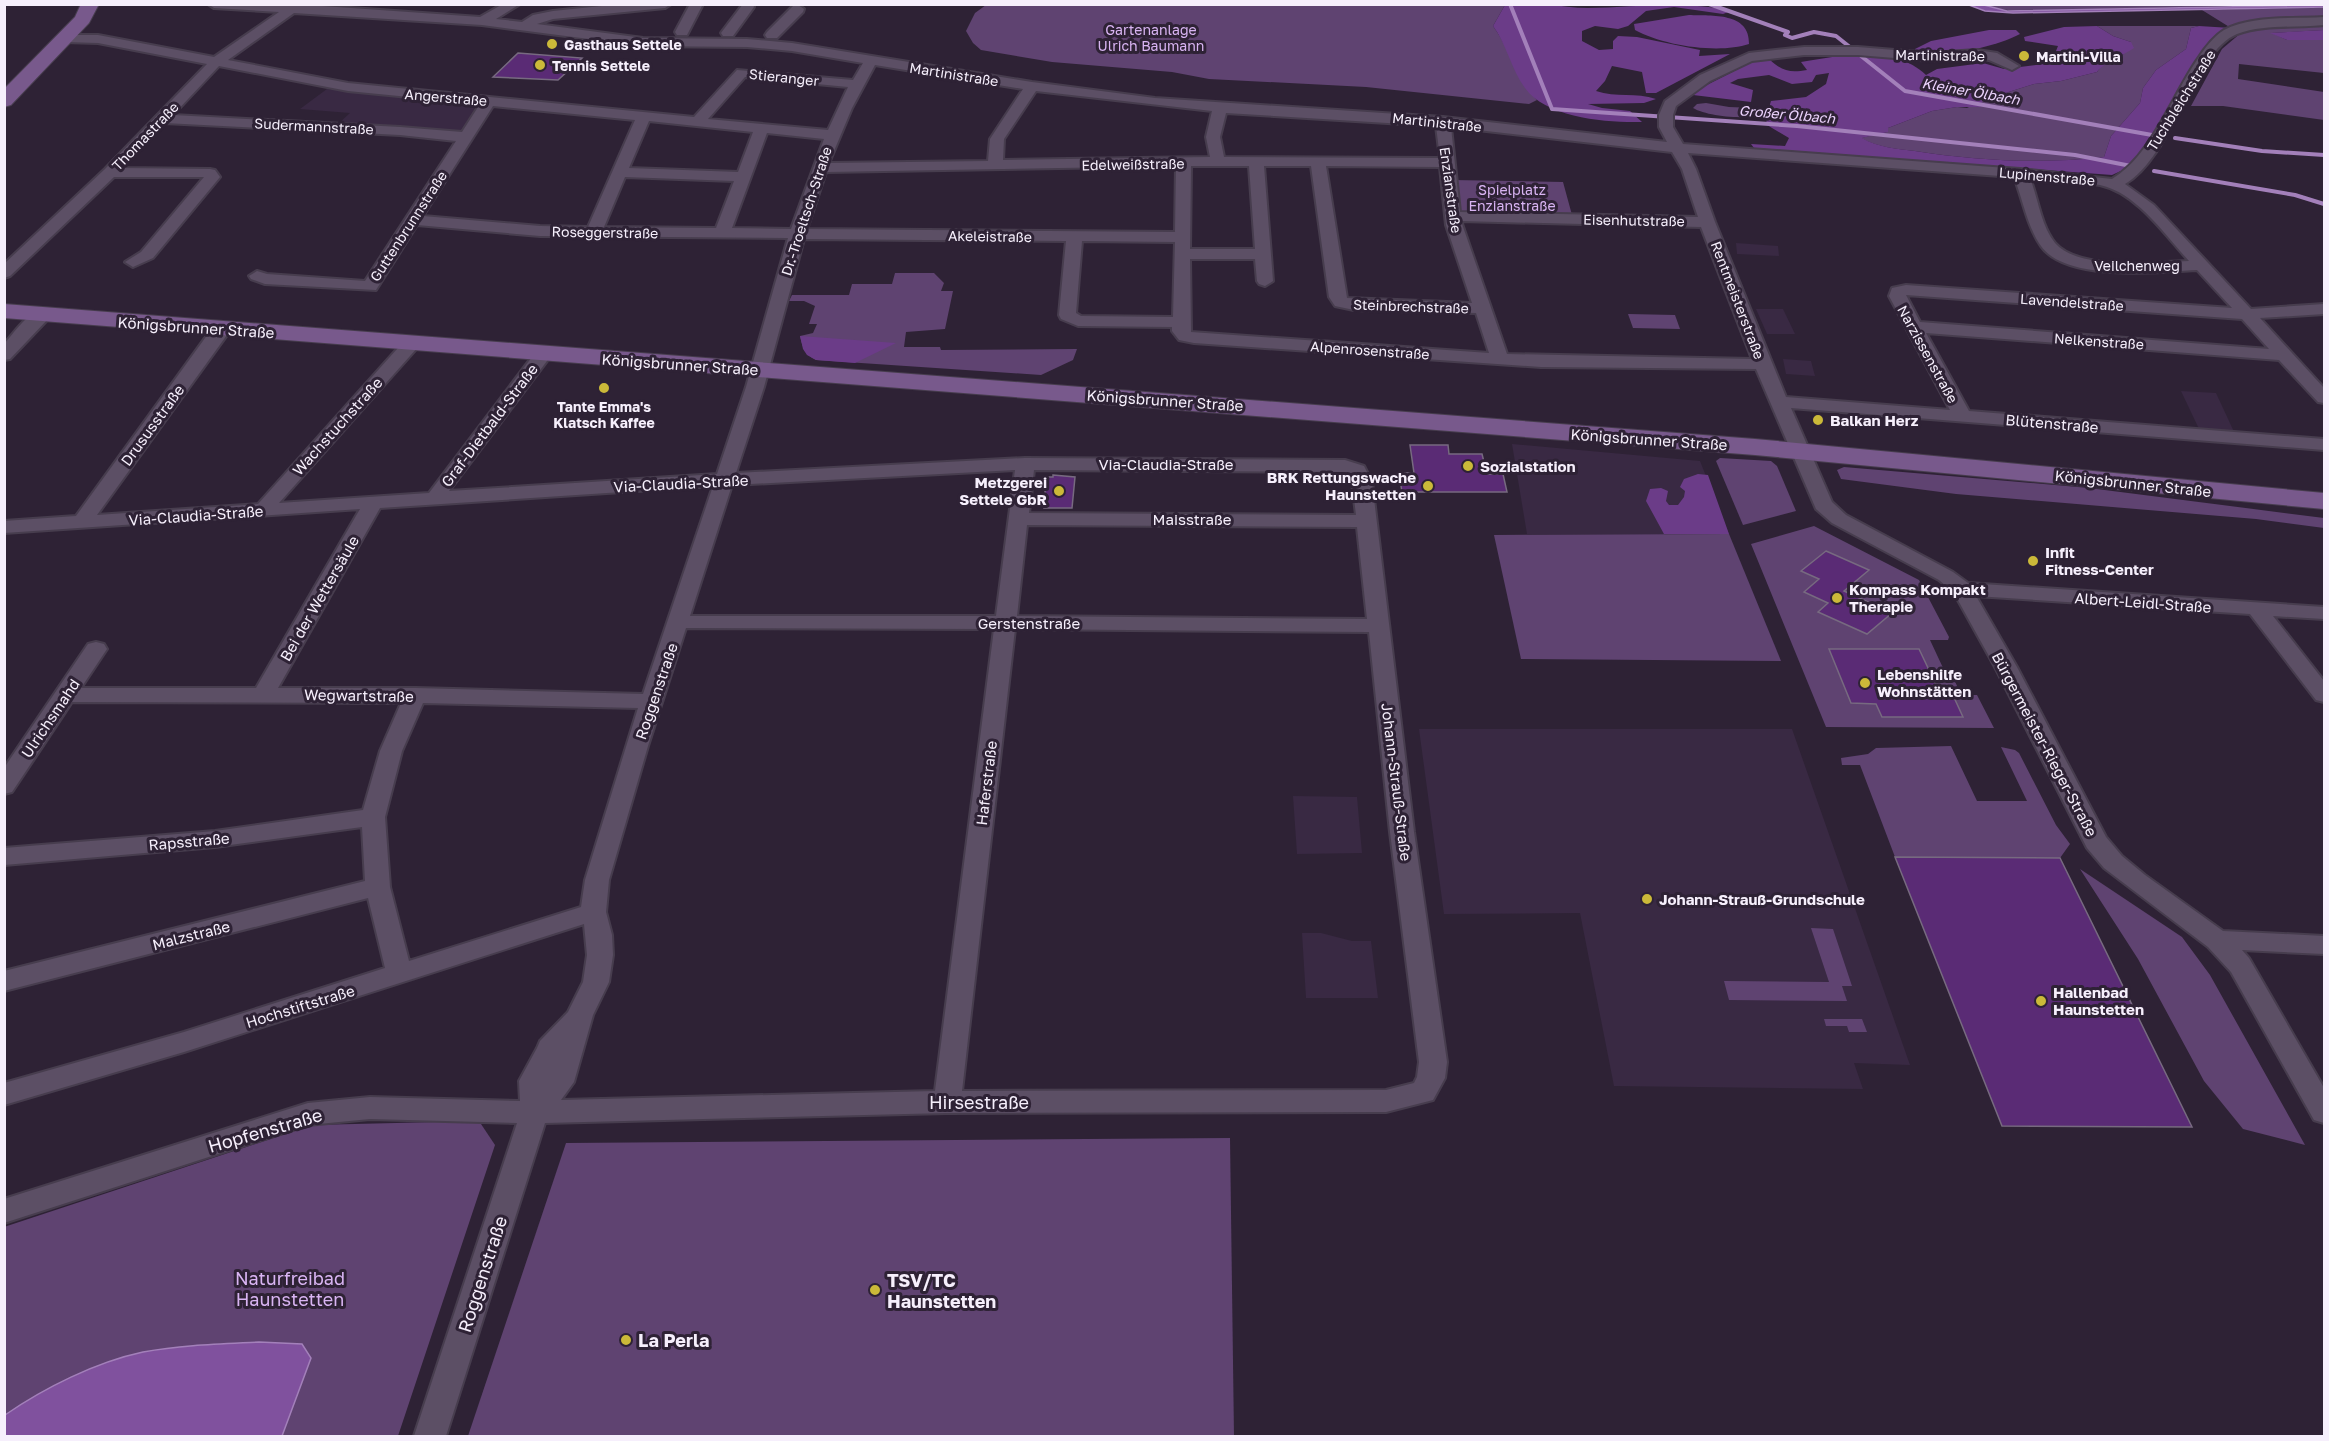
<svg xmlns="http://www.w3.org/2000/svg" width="2329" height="1441" font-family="'Golos Text',sans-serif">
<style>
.built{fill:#392943}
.green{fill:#5f4371}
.forest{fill:#6b3c88}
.water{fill:#80519e;stroke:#a380ba;stroke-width:1.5}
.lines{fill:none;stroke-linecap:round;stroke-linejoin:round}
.stream{stroke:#a380ba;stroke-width:4}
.building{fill:#5a2b75;stroke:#776a80;stroke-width:1.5}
.street-casing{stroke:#473d4e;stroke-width:4}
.secondary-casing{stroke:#473d4e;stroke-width:2}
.street{fill:#5c4f65;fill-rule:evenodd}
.secondary{fill:#78598c;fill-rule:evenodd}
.poi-dot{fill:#cbb939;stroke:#2e2235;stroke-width:2}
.labels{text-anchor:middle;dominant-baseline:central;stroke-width:6;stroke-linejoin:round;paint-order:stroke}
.far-park-label{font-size:14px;fill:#d9b4f3;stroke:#2e2235}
.far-poi-label{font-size:14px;font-weight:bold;fill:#f6effc;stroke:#2e2235;text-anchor:start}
.far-street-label{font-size:14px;fill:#f6effc;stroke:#2e2235}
.far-water-label{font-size:14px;font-style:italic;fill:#ebd2fc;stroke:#2e2235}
.street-label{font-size:15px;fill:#f6effc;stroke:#2e2235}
.poi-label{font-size:15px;font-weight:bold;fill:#f6effc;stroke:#2e2235;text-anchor:start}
.near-street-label{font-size:18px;fill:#f6effc;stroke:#2e2235}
.near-park-label{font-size:18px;fill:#d9b4f3;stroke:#2e2235}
.near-poi-label{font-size:18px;font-weight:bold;fill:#f6effc;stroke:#2e2235;text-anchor:start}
</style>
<rect width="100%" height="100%" fill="#2e2235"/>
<g class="built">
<polygon points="327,89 473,103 478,108 464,129 457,132 337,125 350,113 300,109"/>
<polygon points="1736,243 1778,246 1779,256 1737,254"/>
<polygon points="1756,309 1783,309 1795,334 1767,334"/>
<polygon points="1783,359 1811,361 1815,376 1786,374"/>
<polygon points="2181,391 2216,393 2235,434 2200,431"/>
<polygon points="1512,444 1700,461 1729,534 1527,534"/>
<polygon points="1419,729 1792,729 1910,1065 1854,1063 1863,1089 1614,1086 1580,913 1444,914"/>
<polygon points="1293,796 1357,797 1362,853 1297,854"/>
<polygon points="1302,933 1321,933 1352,941 1371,941 1378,998 1306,998"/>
</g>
<g class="green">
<path d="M986,5H1505L1493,26C1511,50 1515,79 1537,100L1529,104L1366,87L1209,79L1172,72L1052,62L981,50L973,43L966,31L975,13Z"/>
<polygon points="1984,5 2269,5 2018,11 1998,9"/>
<polygon points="2324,7 2324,30 2272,33 2287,40 2324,40 2324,73 2239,64 2238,79 2324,92 2324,120 2223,106 2191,106 2222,49 2242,32 2231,28 2202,10"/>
<path d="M2097,26H2199L2191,28L2186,49L2156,70L2143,88L2140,103L2111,136L2104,157C2041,164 1978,161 1915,151C1898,149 1876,147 1861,138L1887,132L1888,128L1932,111L1957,107L1967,108L1983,100L2034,84L2061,81L2097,72L2101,66L2120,59L2131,42L2113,36Z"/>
<path d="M1706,103L1729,107L1755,108L1765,112L1766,115C1750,120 1708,117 1693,108L1697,104Z"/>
<polygon points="1452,180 1563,182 1572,215 1463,213 1458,211"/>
<path d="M895,273H934L944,283L941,291H953L945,329L906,332L904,347H940L941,350L1077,349L1073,360L1041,375L816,360C804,354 803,348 800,336L813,333L817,324H809L815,306L804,301H789L792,295H849L852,284H892Z"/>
<polygon points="1628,314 1675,315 1680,329 1633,328"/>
<polygon points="1720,458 1771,461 1777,466 1796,511 1743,525 1716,461"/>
<polygon points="1844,467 2089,488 2324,518 2324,528 2256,519 1956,494 1841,479 1837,470"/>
<polygon points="1814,526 1919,580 1949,637 1948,640 1930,640 1944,670 1950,670 1961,695 1977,695 1994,728 1826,727 1751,544"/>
<polygon points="1729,534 1781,661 1521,659 1494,535"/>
<polygon points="1951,746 1977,801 2027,801 2001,747 2015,750 2019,753 2056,825 2070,844 2060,858 1895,857 1860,765 1842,765 1841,758 1868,754 1876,748"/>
<polygon points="2080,869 2182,937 2210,975 2305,1145 2243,1129 2204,1081 2138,959"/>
<polygon points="1811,928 1833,929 1852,986 1842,986 1847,1001 1729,1000 1724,981 1829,982"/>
<polygon points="1824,1019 1862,1019 1867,1032 1849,1032 1847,1026 1826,1026"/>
<polygon points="479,1121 495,1145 398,1436 5,1436 4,1227 313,1125"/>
<polygon points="1230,1138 1234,1436 468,1436 566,1143"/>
</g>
<g class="forest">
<path d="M1547,4C1561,6 1574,8 1588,8C1636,7 1685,0 1731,11L1723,14L1674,7L1646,11L1628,26L1618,29L1595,26L1582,31V41L1599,50L1613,49V41L1618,36L1637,37L1700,50L1699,56L1730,54L1656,93H1646L1642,72L1612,66L1605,81L1596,91C1616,98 1636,92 1656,99L1644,103L1588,104L1602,108L1630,111L1642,122C1608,123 1546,118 1525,88C1511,69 1507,45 1493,26L1505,5Z"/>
<path d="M1689,15C1712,16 1750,12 1749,44C1719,54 1664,46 1635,30L1634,24Z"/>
<path d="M2097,26L2113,36L2131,42L2134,48C2124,55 2103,63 2097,72L2061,81L2034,84L1983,100L1980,107H1957L1932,111L1888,128V132L1862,138C1876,147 1899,149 1915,151C1978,161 2041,164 2104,157L2111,136L2140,103L2143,88L2156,70L2186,49L2191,28L2199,26L2231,28L2216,36L2134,165L2112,175L1754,148L1751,144L1785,146L1789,138L1767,125L1766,118L1771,101L1806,97L1826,84L1829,73L1816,75L1812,82L1792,84L1769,75L1738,79L1730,83L1753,90L1751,102L1693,95L1701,88L1754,61L1770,60C1782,71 1790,73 1807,70L1801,62C1841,56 1893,44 1926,75L1937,69L1983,63L2004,69L2059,62L2056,51L2058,46L2025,41L2024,37L2064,27Z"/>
<path d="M1989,30H2016L2020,34C1994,48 1945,57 1916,52L1915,49L1931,41Z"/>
<polygon points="2324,30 2324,40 2287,40 2270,33"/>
<polygon points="800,336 896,343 855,363 816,360 807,355 803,349"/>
<polygon points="1698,474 1708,475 1729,534 1664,534 1646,501 1650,489 1661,488 1668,491 1666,501 1669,505 1678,505 1684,497 1685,491 1680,487 1684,479"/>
</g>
<g class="water">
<polygon points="1969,5 1984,5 2007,11 2324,5 2324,7 2013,13 1985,11"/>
<path d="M259,1342L302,1344L311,1358L282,1436H5V1415C44,1388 96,1362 143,1352C182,1345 220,1344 259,1342Z"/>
</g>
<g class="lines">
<g class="stream">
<polyline points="1510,4 1552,109 1797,126 2075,155 2131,166"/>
<polyline points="1709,4 1788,32 1785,35 1792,38 1814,32 1836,36 1905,91 2152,135"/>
<polyline points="2175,138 2262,151 2324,155"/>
<polyline points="2154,171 2295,195 2324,204"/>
</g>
</g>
<g class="building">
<polygon points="518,53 582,58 558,80 493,77"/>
<polygon points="1410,445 1448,445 1449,454 1482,454 1487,474 1503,474 1507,492 1402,492 1399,473 1414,473"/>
<polygon points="1053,475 1075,477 1072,508 1044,508 1046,477 1053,477"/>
<polygon points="1826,551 1869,570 1844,591 1892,613 1867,634 1818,612 1828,603 1804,592 1819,579 1801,571"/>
<polygon points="1829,649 1919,649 1939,691 1951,691 1963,717 1882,717 1876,704 1851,703"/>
<polygon points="1895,857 2060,858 2192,1127 2002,1126"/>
</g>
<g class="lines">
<g class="street-casing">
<g id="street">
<path d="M208,4H294L480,17L503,4H520L496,19L522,22L533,15L553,11L621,4H671L665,8L553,19L537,24L643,38L747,39L792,43L1032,82L1155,98L1443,117L1667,142L1659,127V115L1665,101L1700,75L1749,53L1804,47H1858L1931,53L1977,50L1997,53L2019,66L2012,70L1989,60L1977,58L1931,61L1858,55H1804L1752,61L1710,81L1676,106L1673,115V127L1683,144L2020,169L2112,179C2151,156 2171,98 2197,60C2204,49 2213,37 2224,30C2252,15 2294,19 2324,17V25C2296,28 2264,24 2237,34C2193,52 2173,156 2125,184L2154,205L2251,309L2324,304V314L2260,318L2324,388V403L2318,402L2279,360L1926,333L1969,411L2324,439V450L1791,408L1832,502L1846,515L1953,572L1968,583L2324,607V619L2273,616L2324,681V702L2316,700L2250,614L1976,596L2017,667L2106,837L2122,856L2145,875L2223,931L2324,936V954L2242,950L2249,958L2324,1088V1123L2314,1120L2231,972L2208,947L2104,868L2087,848L1995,667L1954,593L1939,580L1832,523L1816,509L1756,369L1541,367L1194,343L1179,340L1172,331V327L1078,326L1061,319L1059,315L1066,241L804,239L764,387L736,473L1025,458L1345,460L1364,466L1372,482L1414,832L1447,1062L1445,1078L1433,1100L1386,1112L947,1113L545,1123L446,1436H414L517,1123L370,1119L308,1125L4,1223V1199L308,1103L370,1097L520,1101L519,1081L537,1048L540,1041L568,1012L583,982L587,955L584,924L184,1052L4,1105V1083L184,1032L385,968L368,898L4,991V971L365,881L362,827L215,847L4,865V848L215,831L363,810L380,751L401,703L72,702L12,792L4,794V768L88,644L96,642L104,644L107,649L81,688H256L360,509L4,533V521L76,516L208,334C215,327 218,322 229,324L232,328L97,515L258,504L406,339H418L421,343L418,347L279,503L429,493L538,349H550L553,353L449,491L717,474L746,387L788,238L540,236L417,225L376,290L265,284L251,279L249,276L257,271L267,274L365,281L456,141L400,135L165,123L122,168L210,169L215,170L220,177L153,258L133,267L125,262L141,252L204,177H114L10,276L4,278V264L105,169L207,64L98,43L65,42L60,41L58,38L60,35H98L214,57L279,12L214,8ZM294,13L482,25L643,46L747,47L792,51L863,63L853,80L737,70L694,117L348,83L228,60ZM875,65L1023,89L990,139L988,161L829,163L852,108ZM219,66L348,91L480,104L462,132L400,127L173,115ZM745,77L848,87L828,130L708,119ZM1036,91L1212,111L1206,137L1210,157L1003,160L1004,139ZM493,106L635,120L588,227L540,226L423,216ZM1226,113L1436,126L1440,158L1224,157L1220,137ZM649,121L753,132L738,172L629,168ZM1451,127L1672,152L1682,169L1698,217L1460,212ZM767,133L824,139L791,229L732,228ZM1688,153L2014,177C2023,200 2027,226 2041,246C2066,282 2159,272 2197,270L2232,308L1906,285L1892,288L1889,296L1950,410L1786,397L1715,222L1696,169ZM1176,166L1175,232L807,229L826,172ZM1191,166H1249L1255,249H1190ZM1264,166H1311L1329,297L1335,306L1354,310L1476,313L1489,353L1191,332L1190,259H1255L1257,281L1259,284L1265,286L1273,281ZM1326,166L1440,167L1446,225L1472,303L1347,298ZM625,177L734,181L716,228L604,227ZM2030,178C2053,181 2077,181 2100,185C2137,193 2165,235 2189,261C2155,262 2079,271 2055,243C2041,226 2038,198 2030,178ZM1461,221L1701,227L1752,359L1507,354ZM1082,241L1175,242L1173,317L1081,316L1076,313ZM1906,295L2242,319L2269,349L1920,322ZM1015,470L996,616H690L732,485ZM1034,470L1343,472L1349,474L1352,482L1356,515L1029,513ZM713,486L643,694L416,688H278L380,508ZM1027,525L1357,527L1367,619L1017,616ZM686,628L994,629L935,1091L561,1100L574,1082L593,1015L609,982L613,955L612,935L606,912L609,880L648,746ZM1015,629L1369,632L1390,832L1419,1062L1417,1077L1414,1083L1386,1090L962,1091ZM423,703L638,708L585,880L581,907L409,961L390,887L385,817L402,751Z"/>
<polygon points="690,4 703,4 687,35 677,35 675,32"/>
<polygon points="743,4 753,4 754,7 733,36 723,36 721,33"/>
<polygon points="798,5 804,9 803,12 777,38 767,38 765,35 767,32 793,6"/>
<path d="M42,310L48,311L50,315L48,319L10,359L4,360V344C15,332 26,314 42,310Z"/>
</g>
</g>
<g class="secondary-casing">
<g id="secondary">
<polygon points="81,4 99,4 89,23 11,105 4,107 4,89 75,17"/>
<polygon points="4,304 1755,439 2324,493 2324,509 1755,455 4,318"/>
</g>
</g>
<use href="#street" class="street"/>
<use href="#secondary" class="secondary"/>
</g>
<g class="poi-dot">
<circle cx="552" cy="44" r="6"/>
<circle cx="2024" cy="56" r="6"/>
<circle cx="540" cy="65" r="6"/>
<circle cx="604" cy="388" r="6"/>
<circle cx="1818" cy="420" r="6"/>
<circle cx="1468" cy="466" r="6"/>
<circle cx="1428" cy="486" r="6"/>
<circle cx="1059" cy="491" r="6"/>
<circle cx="2033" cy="561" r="6"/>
<circle cx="1837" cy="598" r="6"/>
<circle cx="1865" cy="683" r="6"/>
<circle cx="1647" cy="899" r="6"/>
<circle cx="2041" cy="1001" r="6"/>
<circle cx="875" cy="1290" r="6"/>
<circle cx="626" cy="1340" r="6"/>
</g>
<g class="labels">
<g class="far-park-label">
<text x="1151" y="29">Gartenanlage<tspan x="1151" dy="16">Ulrich Baumann</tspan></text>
<text x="1512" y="189">Spielplatz<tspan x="1512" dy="16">Enzianstraße</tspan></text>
</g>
<g class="far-poi-label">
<text x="564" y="44">Gasthaus Settele</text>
<text x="2036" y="56">Martini-Villa</text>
<text x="552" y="65">Tennis Settele</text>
<text x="604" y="406" text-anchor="middle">Tante Emma's<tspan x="604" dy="16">Klatsch Kaffee</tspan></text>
</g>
<g class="far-street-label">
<text transform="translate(1940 55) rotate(1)">Martinistraße</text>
<text transform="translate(954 74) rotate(9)">Martinistraße</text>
<text transform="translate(784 77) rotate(6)">Stieranger</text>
<text transform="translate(446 97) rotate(5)">Angerstraße</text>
<text transform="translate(2181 100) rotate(-58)">Tuchbleichstraße</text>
<text transform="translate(1437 122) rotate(6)">Martinistraße</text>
<text transform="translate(314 126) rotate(3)">Sudermannstraße</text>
<text transform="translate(145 136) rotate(-46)">Thomastraße</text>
<text transform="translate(1133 164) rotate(-1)">Edelweißstraße</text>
<text transform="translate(2047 176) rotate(5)">Lupinenstraße</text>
<text transform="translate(1451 190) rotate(82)">Enzianstraße</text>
<text transform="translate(806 211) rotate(-72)">Dr.-Troeltsch-Straße</text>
<text transform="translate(1634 220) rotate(1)">Eisenhutstraße</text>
<text transform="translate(408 226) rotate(-57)">Guttenbrunnstraße</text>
<text transform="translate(605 232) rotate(1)">Roseggerstraße</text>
<text transform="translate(990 236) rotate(1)">Akeleistraße</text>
<text x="2137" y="265">Veilchenweg</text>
<text transform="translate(1738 300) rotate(69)">Rentmeisterstraße</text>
<text transform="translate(2072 302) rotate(4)">Lavendelstraße</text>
<text transform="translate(1411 306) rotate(2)">Steinbrechstraße</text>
<text transform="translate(2099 341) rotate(4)">Nelkenstraße</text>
<text transform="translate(1370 350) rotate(4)">Alpenrosenstraße</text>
<text transform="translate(1928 354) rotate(61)">Narzissenstraße</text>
</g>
<g class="far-water-label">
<text transform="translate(1971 91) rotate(10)">Kleiner Ölbach</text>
<text transform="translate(1787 114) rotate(5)">Großer Ölbach</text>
</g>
<g class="street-label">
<text transform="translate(196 327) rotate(4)">Königsbrunner Straße</text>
<text transform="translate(680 364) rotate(4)">Königsbrunner Straße</text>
<text transform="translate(1165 400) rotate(4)">Königsbrunner Straße</text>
<text transform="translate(2052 423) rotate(5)">Blütenstraße</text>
<text transform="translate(152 425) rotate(-54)">Drususstraße</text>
<text transform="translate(489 425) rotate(-53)">Graf-Dietbald-Straße</text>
<text transform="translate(337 426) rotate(-48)">Wachstuchstraße</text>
<text transform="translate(1649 439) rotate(4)">Königsbrunner Straße</text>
<text x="1166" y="464">Via-Claudia-Straße</text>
<text transform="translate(681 483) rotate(-3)">Via-Claudia-Straße</text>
<text transform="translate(2133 483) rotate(6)">Königsbrunner Straße</text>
<text transform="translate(196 515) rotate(-4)">Via-Claudia-Straße</text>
<text x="1192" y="519">Maisstraße</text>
<text transform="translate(319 598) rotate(-60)">Bei der Wettersäule</text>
<text transform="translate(2143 602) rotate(4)">Albert-Leidl-Straße</text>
<text x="1029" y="623">Gerstenstraße</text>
<text transform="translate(656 691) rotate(-71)">Roggenstraße</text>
<text transform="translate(359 695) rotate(1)">Wegwartstraße</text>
<text transform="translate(50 718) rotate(-56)">Ulrichsmahd</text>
<text transform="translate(2045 744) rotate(62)">Bürgermeister-Rieger-Straße</text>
<text transform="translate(1397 782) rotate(83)">Johann-Strauß-Straße</text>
<text transform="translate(986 783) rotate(-83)">Haferstraße</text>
<text transform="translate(189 841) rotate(-5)">Rapsstraße</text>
<text transform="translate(191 935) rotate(-14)">Malzstraße</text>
<text transform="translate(300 1006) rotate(-17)">Hochstiftstraße</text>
</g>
<g class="poi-label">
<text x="1830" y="420">Balkan Herz</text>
<text x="1480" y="466">Sozialstation</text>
<text x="1416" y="477" text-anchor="end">BRK Rettungswache<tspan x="1416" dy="17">Haunstetten</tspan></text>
<text x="1047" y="482" text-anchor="end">Metzgerei<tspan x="1047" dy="17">Settele GbR</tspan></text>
<text x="2045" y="552">Infit<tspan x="2045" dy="17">Fitness-Center</tspan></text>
<text x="1849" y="589">Kompass Kompakt<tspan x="1849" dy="17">Therapie</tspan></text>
<text x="1877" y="674">Lebenshilfe<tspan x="1877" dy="17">Wohnstätten</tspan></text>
<text x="1659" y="899">Johann-Strauß-Grundschule</text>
<text x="2053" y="992">Hallenbad<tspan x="2053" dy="17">Haunstetten</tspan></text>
</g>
<g class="near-street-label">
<text x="979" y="1102">Hirsestraße</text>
<text transform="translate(265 1130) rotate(-16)">Hopfenstraße</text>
<text transform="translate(482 1274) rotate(-72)">Roggenstraße</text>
</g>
<g class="near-park-label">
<text x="290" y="1278">Naturfreibad<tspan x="290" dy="21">Haunstetten</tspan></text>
</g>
<g class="near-poi-label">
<text x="887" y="1280">TSV/TC<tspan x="887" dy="21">Haunstetten</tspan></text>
<text x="638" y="1340">La Perla</text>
</g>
</g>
<rect width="2329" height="1441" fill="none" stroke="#f6effc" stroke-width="12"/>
</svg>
